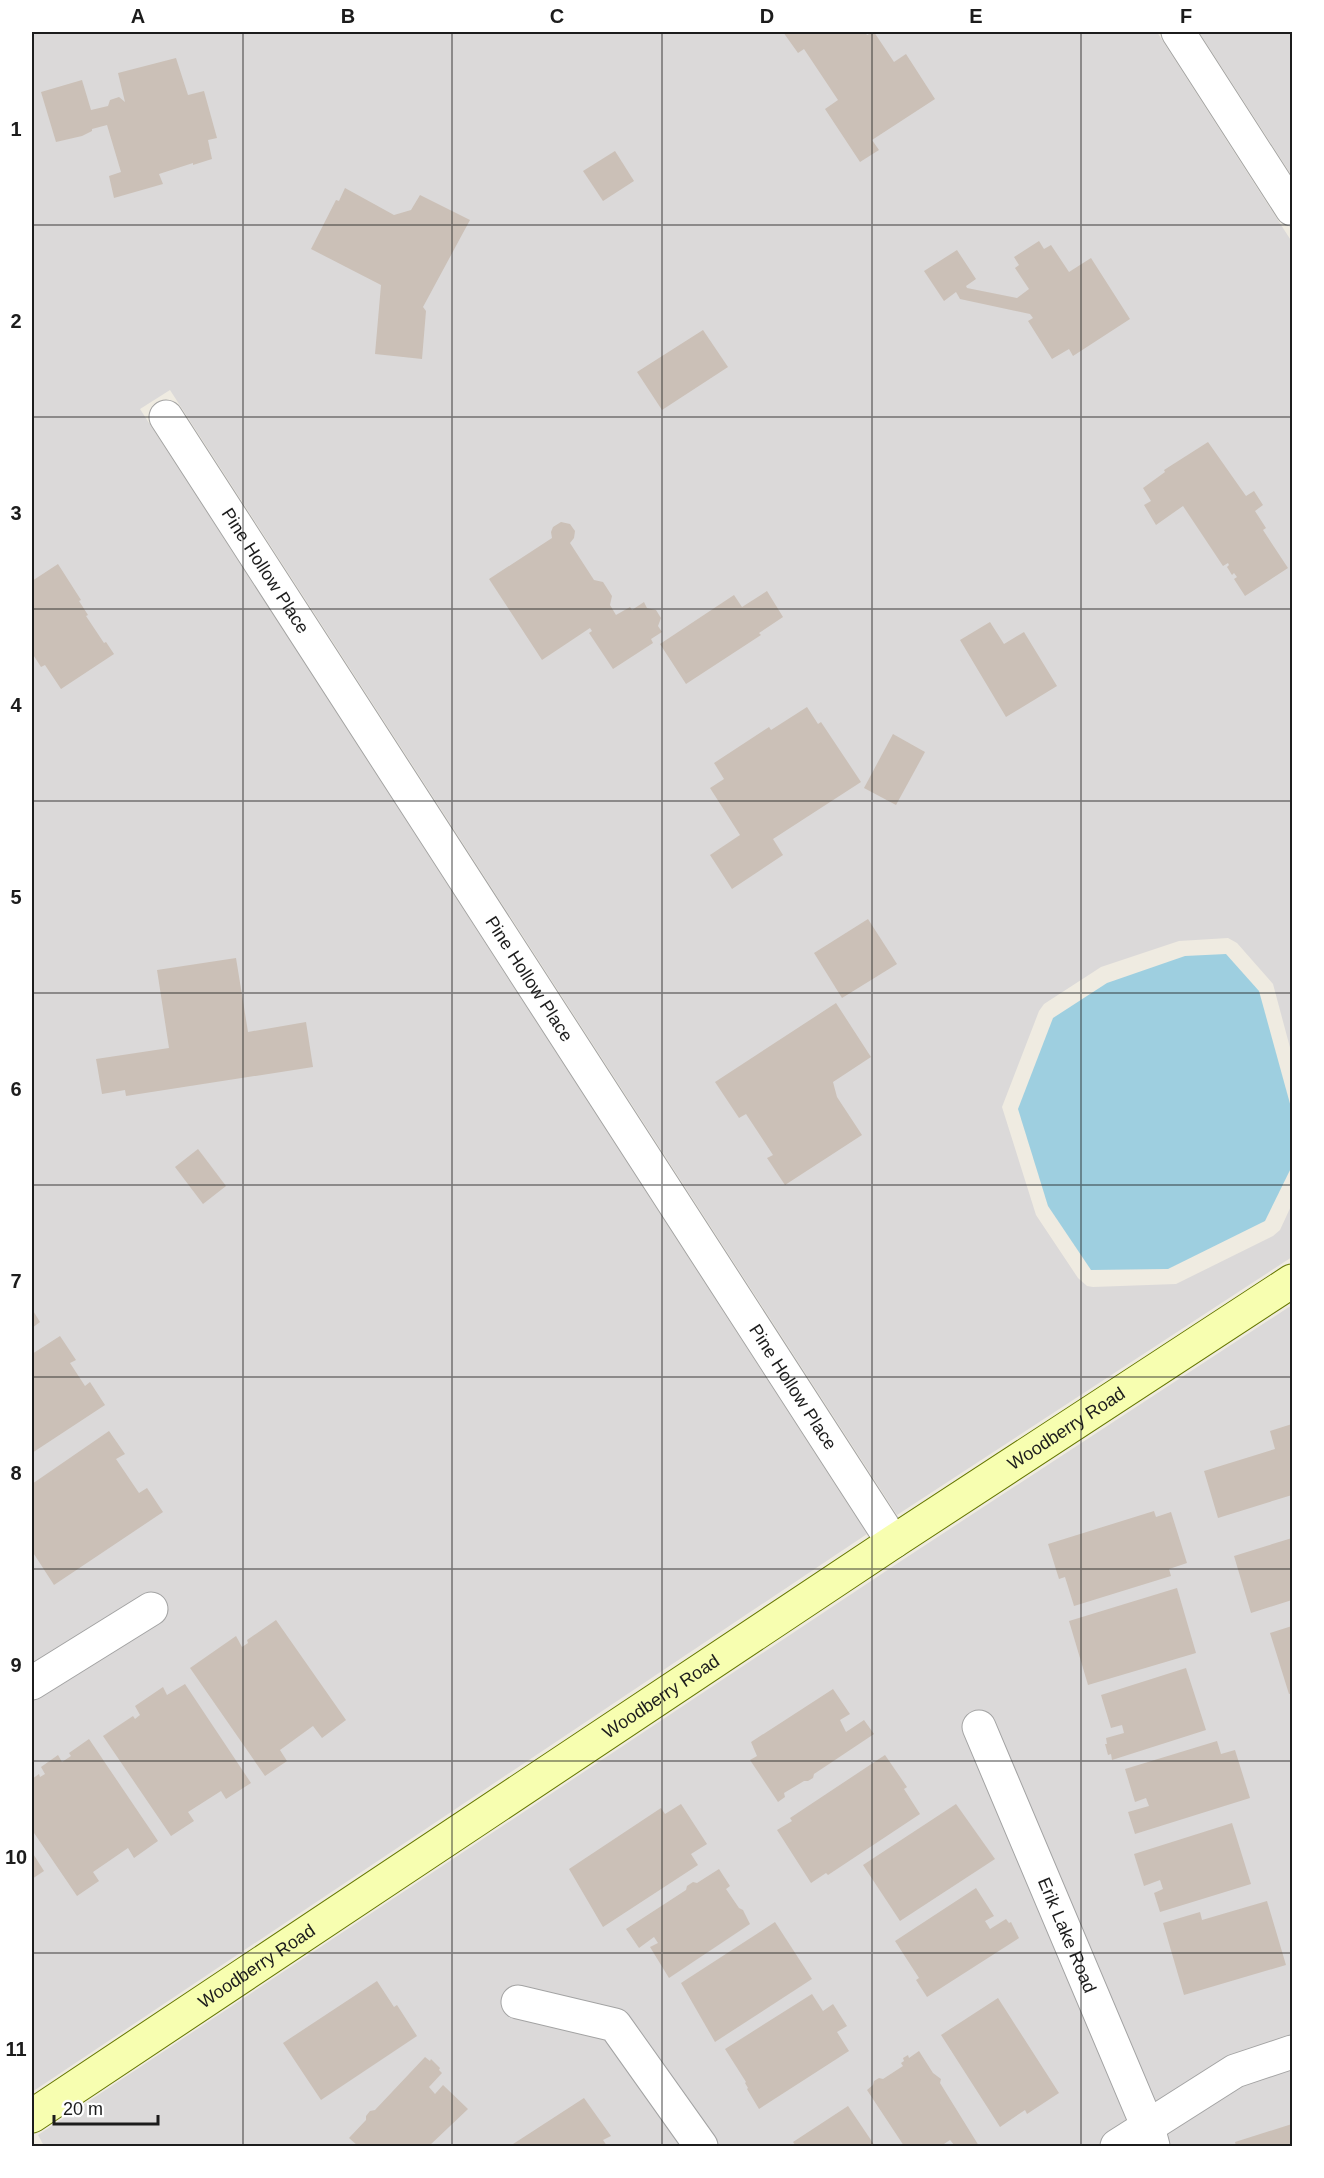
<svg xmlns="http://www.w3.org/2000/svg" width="1324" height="2178" font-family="Helvetica,sans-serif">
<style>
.residential{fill:#dbd9d9}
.water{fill:#9ecfe0}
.building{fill:#cbc0b7}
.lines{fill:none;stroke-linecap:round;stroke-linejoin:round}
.street-casing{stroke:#a3a3a3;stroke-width:35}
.secondary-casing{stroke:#670;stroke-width:35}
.street{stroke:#fff;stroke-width:33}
.secondary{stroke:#f7feb0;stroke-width:33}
.grid{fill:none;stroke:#1c1c1c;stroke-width:1.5;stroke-opacity:0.55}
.labels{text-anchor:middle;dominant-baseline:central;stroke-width:6;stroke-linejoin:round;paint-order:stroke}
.street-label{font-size:18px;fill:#1c1c1c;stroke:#fff}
.neatline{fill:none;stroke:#1c1c1c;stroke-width:2}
.grid-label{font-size:20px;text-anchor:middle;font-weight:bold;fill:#1c1c1c}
</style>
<rect width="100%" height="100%" fill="#efebe1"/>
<g class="residential">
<polygon points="32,32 1157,32 1292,242 1292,1055 1273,984 1237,943 1228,938 1179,941 1101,967 1044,1004 1039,1011 1002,1107 1036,1215 1078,1278 1087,1286 1093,1287 1176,1284 1273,1236 1280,1230 1292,1204 1292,1257 897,1515 170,390 140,409 867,1534 32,2092"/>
<polygon points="1199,32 1292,32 1292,176"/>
<polygon points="1292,1305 1292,2146 44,2146 38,2135 904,1559"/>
</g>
<polygon class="water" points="1226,954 1259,991 1292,1111 1292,1166 1265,1221 1168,1269 1091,1270 1048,1206 1018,1109 1053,1018 1107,983 1185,956"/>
<g class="building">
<polygon points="783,32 865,32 867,35 874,32 894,62 906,54 935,99 872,140 879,150 860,162 825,109 838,100 804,49 798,53"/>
<polygon points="176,58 188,95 204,91 217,138 208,140 212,159 193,165 193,163 159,174 163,184 114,198 109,176 121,172 107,125 92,129 92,131 82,136 56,142 41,92 82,80 91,110 108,106 110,100 119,97 125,102 118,73"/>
<polygon points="615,151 634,181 603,201 583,171"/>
<polygon points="345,188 394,215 411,210 420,195 470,220 423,307 426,311 422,359 375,354 381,285 311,249 336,200 339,201"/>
<polygon points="1039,241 1044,249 1051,245 1069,272 1091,258 1130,319 1073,356 1069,349 1052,359 1028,321 1033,318 1030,314 960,299 956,292 944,301 924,271 957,250 976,279 966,286 967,288 1017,298 1029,289 1015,268 1019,265 1014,257"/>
<polygon points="703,330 728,367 662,410 637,372"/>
<polygon points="1208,442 1246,496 1254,491 1263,505 1255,511 1266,528 1263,530 1288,568 1245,596 1234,579 1237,577 1234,573 1232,575 1227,567 1229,565 1228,563 1223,566 1183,506 1156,525 1144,505 1151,501 1143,488 1165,472 1164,470"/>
<polygon points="561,522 570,524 575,531 574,538 570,543 594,580 603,582 612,596 610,605 616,615 630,607 632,610 644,602 647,608 656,610 661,618 658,626 662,632 651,639 653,643 613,669 589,633 592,631 590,628 542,660 489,579 552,538 551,532 553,527"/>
<polygon points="58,564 81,600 79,601 88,615 86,616 104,643 106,642 114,654 61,689 45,665 41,667 32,653 32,581"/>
<polygon points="767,591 783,617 759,633 761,635 686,684 660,644 734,595 742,607"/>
<polygon points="990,622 1004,644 1024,632 1057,686 1006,717 960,640"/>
<polygon points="807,707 818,724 821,722 861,782 773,839 783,855 732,889 710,855 740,835 710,788 724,779 714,763 769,727 771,730"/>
<polygon points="893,734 925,752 896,805 864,788"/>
<polygon points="868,919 897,964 842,998 814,953"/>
<polygon points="236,958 248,1032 306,1022 313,1067 126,1096 125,1090 102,1094 96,1059 169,1048 157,970"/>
<polygon points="836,1003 871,1057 833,1082 837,1097 862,1135 785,1185 767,1158 773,1155 746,1114 739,1118 715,1082"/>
<polygon points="198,1149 226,1186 203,1204 175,1167"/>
<polygon points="32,1309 40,1322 32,1328"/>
<polygon points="60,1336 76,1360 70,1363 85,1386 90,1382 105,1405 32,1453 32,1354"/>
<polygon points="1292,1424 1292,1495 1218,1518 1204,1471 1275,1449 1270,1431"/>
<polygon points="109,1431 125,1454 116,1459 139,1493 147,1488 163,1512 54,1585 32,1551 32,1533 34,1531 32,1528 32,1484"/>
<polygon points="1154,1511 1156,1517 1171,1512 1187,1563 1169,1569 1171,1576 1074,1606 1065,1577 1059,1579 1048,1544"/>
<polygon points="1292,1538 1292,1600 1251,1613 1234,1556"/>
<polygon points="1177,1588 1196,1653 1088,1685 1069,1621"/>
<polygon points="276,1620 346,1720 322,1738 313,1726 280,1750 287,1761 265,1776 190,1668 236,1636 242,1647 248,1643 247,1640"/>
<polygon points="1292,1626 1292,1693 1289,1694 1270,1633"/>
<polygon points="1186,1668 1206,1730 1112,1760 1111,1754 1108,1755 1105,1744 1107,1744 1106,1738 1124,1733 1122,1725 1111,1728 1101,1695"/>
<polygon points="185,1684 251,1783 226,1799 221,1791 188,1812 194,1821 171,1836 103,1736 133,1716 135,1719 140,1715 135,1706 163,1687 167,1695"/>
<polygon points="833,1689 850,1714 840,1720 846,1732 864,1720 874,1734 814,1774 813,1778 808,1781 804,1781 784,1793 785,1797 778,1802 750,1760 757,1756 751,1742"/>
<polygon points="89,1739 158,1841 134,1858 128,1848 93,1872 99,1881 77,1896 32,1830 32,1779 39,1774 40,1777 45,1774 41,1767 58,1755 62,1762 71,1756 69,1753"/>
<polygon points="1217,1741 1221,1754 1235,1750 1250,1798 1135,1834 1128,1812 1149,1806 1146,1798 1135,1802 1125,1769"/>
<polygon points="885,1755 907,1787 904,1789 920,1814 828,1875 826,1873 811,1883 777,1830 792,1821 790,1818"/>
<polygon points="681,1804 707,1844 691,1854 698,1865 603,1927 569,1869 661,1808 665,1814"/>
<polygon points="956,1804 995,1859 900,1921 863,1865"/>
<polygon points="1232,1823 1251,1884 1160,1912 1154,1893 1163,1889 1160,1880 1144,1886 1134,1854"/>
<polygon points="32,1852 44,1871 32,1879"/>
<polygon points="719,1869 730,1886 726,1889 739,1908 743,1910 750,1924 669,1978 650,1947 658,1943 654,1937 639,1948 626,1929 686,1890 687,1886 693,1882 697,1883"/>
<polygon points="976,1888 994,1916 985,1921 990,1929 1006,1919 1009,1923 1011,1922 1019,1938 927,1997 916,1980 919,1978 895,1941"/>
<polygon points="1267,1901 1286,1965 1184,1995 1163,1923 1200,1912 1202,1920"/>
<polygon points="775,1922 812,1979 715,2042 681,1983"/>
<polygon points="377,1981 394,2007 397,2005 417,2036 321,2100 283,2043"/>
<polygon points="812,1994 823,2011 833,2004 847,2026 837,2032 849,2051 759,2109 747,2089 748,2088 745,2083 746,2082 725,2049"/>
<polygon points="998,1998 1059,2093 1027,2114 1025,2110 1000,2127 941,2035"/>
<polygon points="919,2051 933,2073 941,2079 940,2083 979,2146 955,2146 950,2140 944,2144 945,2146 904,2146 867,2090 873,2085 874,2081 879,2078 883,2079 903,2066 901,2063 904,2061 903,2058 908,2055 909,2058"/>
<polygon points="425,2057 430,2061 431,2059 440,2068 439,2070 442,2073 429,2087 435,2094 443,2085 468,2109 429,2146 358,2146 349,2138 366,2120 366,2116 370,2111 375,2110"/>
<polygon points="584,2098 611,2136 603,2140 607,2146 510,2146"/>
<polygon points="848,2106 875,2146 796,2146 793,2142"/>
<polygon points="1292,2124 1292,2146 1236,2146 1235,2142"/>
</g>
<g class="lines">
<g class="street-casing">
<g id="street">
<polyline points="1178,32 1292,209"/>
<path id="s1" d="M166,417L893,1542"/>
<polyline points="32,1683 151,1609"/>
<path id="s2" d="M979,1727L1148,2127L1153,2146"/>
<polyline points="518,2002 615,2025 701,2146"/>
<polyline points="1117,2146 1235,2071 1292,2052"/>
</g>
</g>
<g class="secondary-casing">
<g id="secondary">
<path id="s3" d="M32,2116L893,1542L1292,1281"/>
</g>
</g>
<use href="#street" class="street"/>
<use href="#secondary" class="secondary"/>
</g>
<path class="grid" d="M243,32V2146M452,32V2146M662,32V2146M872,32V2146M1081,32V2146M32,225H1292M32,417H1292M32,609H1292M32,801H1292M32,993H1292M32,1185H1292M32,1377H1292M32,1569H1292M32,1761H1292M32,1953H1292"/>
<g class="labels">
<g class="street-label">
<text stroke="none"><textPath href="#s1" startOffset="183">Pine Hollow Place</textPath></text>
<text stroke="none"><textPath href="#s1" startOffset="669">Pine Hollow Place</textPath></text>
<text stroke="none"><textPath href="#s1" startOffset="1155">Pine Hollow Place</textPath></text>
<text stroke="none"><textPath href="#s3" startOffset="1242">Woodberry Road</textPath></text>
<text stroke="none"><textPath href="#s3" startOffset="756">Woodberry Road</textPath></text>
<text stroke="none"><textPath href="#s2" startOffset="226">Erik Lake Road</textPath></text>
<text stroke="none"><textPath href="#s3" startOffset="270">Woodberry Road</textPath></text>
</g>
</g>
<rect width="1324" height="2178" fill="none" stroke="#ffffff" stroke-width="66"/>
<path d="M54 2115v9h104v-9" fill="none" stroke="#1c1c1c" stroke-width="3"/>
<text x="63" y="2115" font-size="18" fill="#1c1c1c" stroke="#ffffff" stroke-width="4.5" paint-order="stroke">20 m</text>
<rect x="33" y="33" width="1258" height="2112" class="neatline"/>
<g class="grid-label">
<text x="138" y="23">A</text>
<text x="348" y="23">B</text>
<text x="557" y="23">C</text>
<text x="767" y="23">D</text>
<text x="976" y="23">E</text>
<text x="1186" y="23">F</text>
<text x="16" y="136">1</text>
<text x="16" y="328">2</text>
<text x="16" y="520">3</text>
<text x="16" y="712">4</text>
<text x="16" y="904">5</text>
<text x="16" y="1096">6</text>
<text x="16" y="1288">7</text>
<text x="16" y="1480">8</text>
<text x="16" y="1672">9</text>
<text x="16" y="1864">10</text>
<text x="16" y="2056">11</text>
</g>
</svg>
